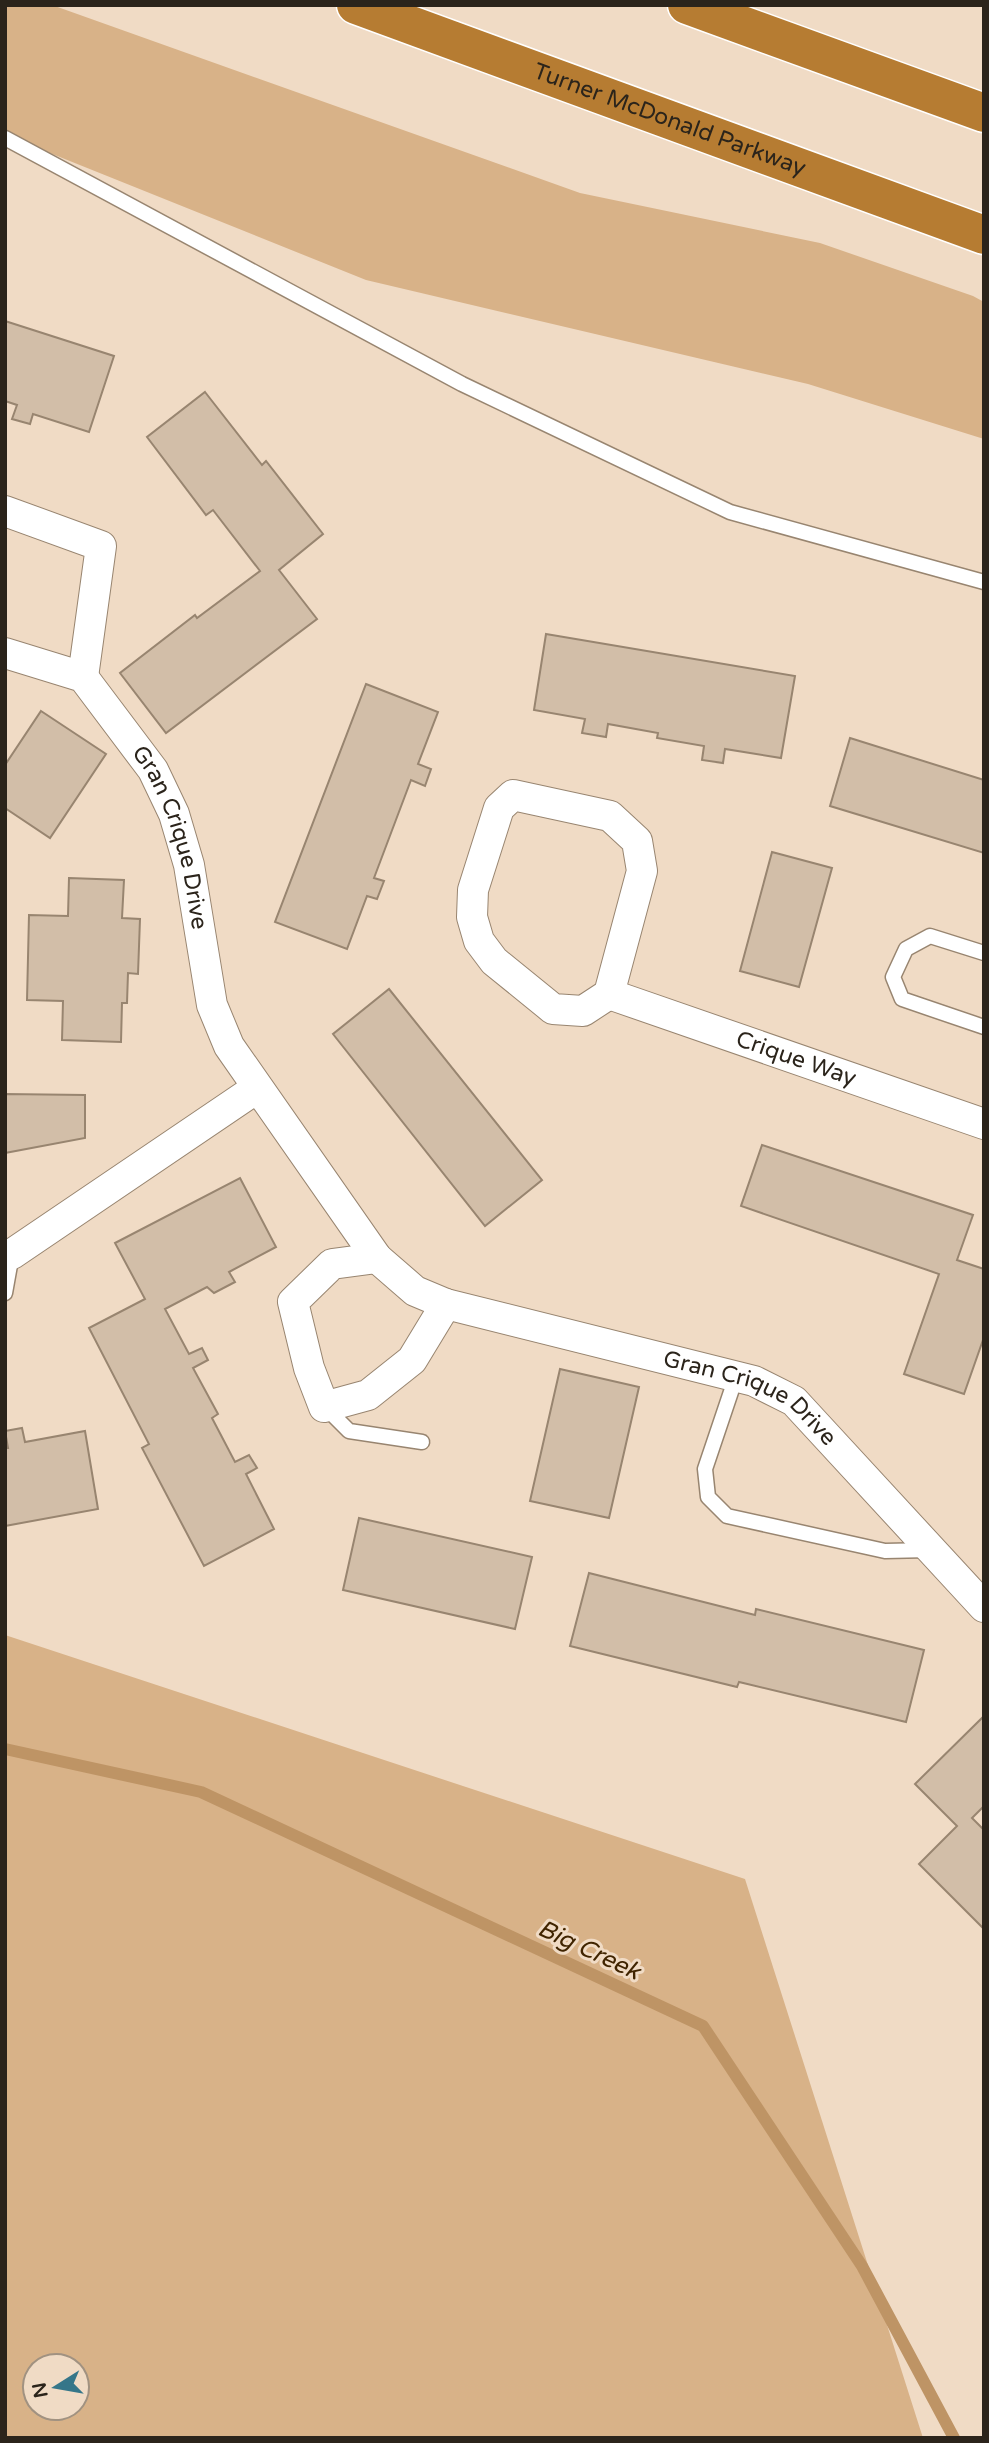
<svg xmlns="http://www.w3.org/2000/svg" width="989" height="2443" font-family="'Varela Round',sans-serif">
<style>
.green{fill:#d8b288;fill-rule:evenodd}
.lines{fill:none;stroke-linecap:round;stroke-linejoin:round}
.stream{stroke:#be9465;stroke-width:12}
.building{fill:#d2bea8;stroke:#988570;stroke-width:2}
.service-casing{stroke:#988570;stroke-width:17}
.minor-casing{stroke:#988570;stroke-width:32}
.motorway-casing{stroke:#fff;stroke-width:41}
.service{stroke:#fff;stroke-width:14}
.minor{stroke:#fff;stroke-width:30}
.motorway{stroke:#b67c32;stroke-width:38}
.labels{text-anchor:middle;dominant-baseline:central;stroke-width:6;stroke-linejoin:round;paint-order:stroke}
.street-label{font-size:23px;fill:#2b241b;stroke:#f0dbc5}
.water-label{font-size:24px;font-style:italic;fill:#402400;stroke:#f0dbc5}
</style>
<rect width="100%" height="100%" fill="#f0dbc5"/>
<g class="green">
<polygon points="5,5 52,5 580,193 820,243 973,296 984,302 984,439 808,384 366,280 5,135"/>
<path d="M5,1635L745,1879L923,2438H5ZM35,2366H77V2408H35Z"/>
</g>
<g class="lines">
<polyline class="stream" points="5,1749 201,1792 703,2026 862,2266 954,2438"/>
</g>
<g class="building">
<polygon points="5,321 114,356 89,432 33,414 30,424 12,419 17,405 5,401"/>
<polygon points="205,392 262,465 266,461 323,534 279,570 317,619 166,733 120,673 195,615 197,618 260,571 213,510 206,515 147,437"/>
<polygon points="546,634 795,676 781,758 725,749 723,763 702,760 704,746 657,738 658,733 608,724 606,737 582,733 585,719 534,710"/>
<polygon points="366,684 438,712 418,764 431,769 425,786 411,780 374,878 384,881 377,899 367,896 347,949 275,922"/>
<polygon points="41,711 106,754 50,838 5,808 5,765"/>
<polygon points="850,738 984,780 984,853 830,806"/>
<polygon points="772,852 832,868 799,987 740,971"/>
<polygon points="69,878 124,880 122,918 140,919 138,974 128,973 127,1003 122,1003 121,1042 62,1040 63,1001 27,1000 29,915 68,916"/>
<polygon points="389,989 542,1180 485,1226 333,1034"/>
<polygon points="5,1094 85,1095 85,1138 5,1153"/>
<polygon points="762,1145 973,1215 957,1260 984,1269 984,1337 964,1394 904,1374 939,1274 741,1206"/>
<polygon points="240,1178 276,1247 229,1272 235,1282 214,1293 207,1287 165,1309 189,1354 202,1348 208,1360 193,1368 218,1414 212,1418 235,1462 249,1455 257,1468 246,1474 274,1529 204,1566 142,1448 149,1444 89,1328 145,1299 115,1243"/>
<polygon points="560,1369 639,1387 609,1518 530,1501"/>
<polygon points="22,1428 25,1442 85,1431 98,1509 5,1526 5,1448 8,1448 5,1431"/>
<polygon points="359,1518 532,1557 515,1629 343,1590"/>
<polygon points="589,1573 755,1615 756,1609 924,1650 906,1722 739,1682 737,1687 570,1646"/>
<polygon points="984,1716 984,1806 972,1818 984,1830 984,1929 919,1864 957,1826 915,1784"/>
</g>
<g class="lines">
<g class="service-casing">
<g id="service">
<polyline points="5,138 462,384 730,512 984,582"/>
<polyline points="984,953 930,936 906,949 893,977 902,999 984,1027"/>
<polyline points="5,1293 12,1254"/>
<polyline points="736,1377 705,1469 708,1497 727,1516 885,1551 930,1550"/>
<polyline points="325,1407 349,1431 422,1442"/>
</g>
</g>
<g class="minor-casing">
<g id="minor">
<polyline points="5,511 101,546 83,677"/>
<path id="s1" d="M5,653L83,677L153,770L174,814L189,865L212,1005L229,1046L377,1258L415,1291L446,1304L754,1381L794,1401L984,1607"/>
<polygon points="513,795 610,816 637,841 642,871 609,994 583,1011 553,1009 494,961 479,941 472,917 473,890 499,808"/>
<path id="s2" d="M609,994L984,1124"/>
<polyline points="5,1254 12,1254 257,1088"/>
<polyline points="377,1258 332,1264 293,1302 309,1368 324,1407 368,1395 412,1360 446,1304"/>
</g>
</g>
<g class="motorway-casing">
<g id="motorway">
<path id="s3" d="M356,5L984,235"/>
<polyline points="687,5 984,113"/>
</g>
</g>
<use href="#service" class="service"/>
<use href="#minor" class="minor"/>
<use href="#motorway" class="motorway"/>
</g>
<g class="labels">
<g class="street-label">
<text stroke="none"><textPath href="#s3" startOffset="334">Turner McDonald Parkway</textPath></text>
<text stroke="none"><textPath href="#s1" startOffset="268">Gran Crique Drive</textPath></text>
<text stroke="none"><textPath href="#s2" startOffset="198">Crique Way</textPath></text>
<text stroke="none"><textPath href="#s1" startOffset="1150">Gran Crique Drive</textPath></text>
</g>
<g class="water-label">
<text transform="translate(589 1950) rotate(25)">Big Creek</text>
</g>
</g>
<rect width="989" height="2443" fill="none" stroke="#2b241b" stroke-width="14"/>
<g transform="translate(56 2387) rotate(259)"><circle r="33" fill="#f0dbc5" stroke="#a19281" stroke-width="2"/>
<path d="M0-5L12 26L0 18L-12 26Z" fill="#357689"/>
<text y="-10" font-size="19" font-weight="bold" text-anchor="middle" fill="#2b241b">N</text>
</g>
</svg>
